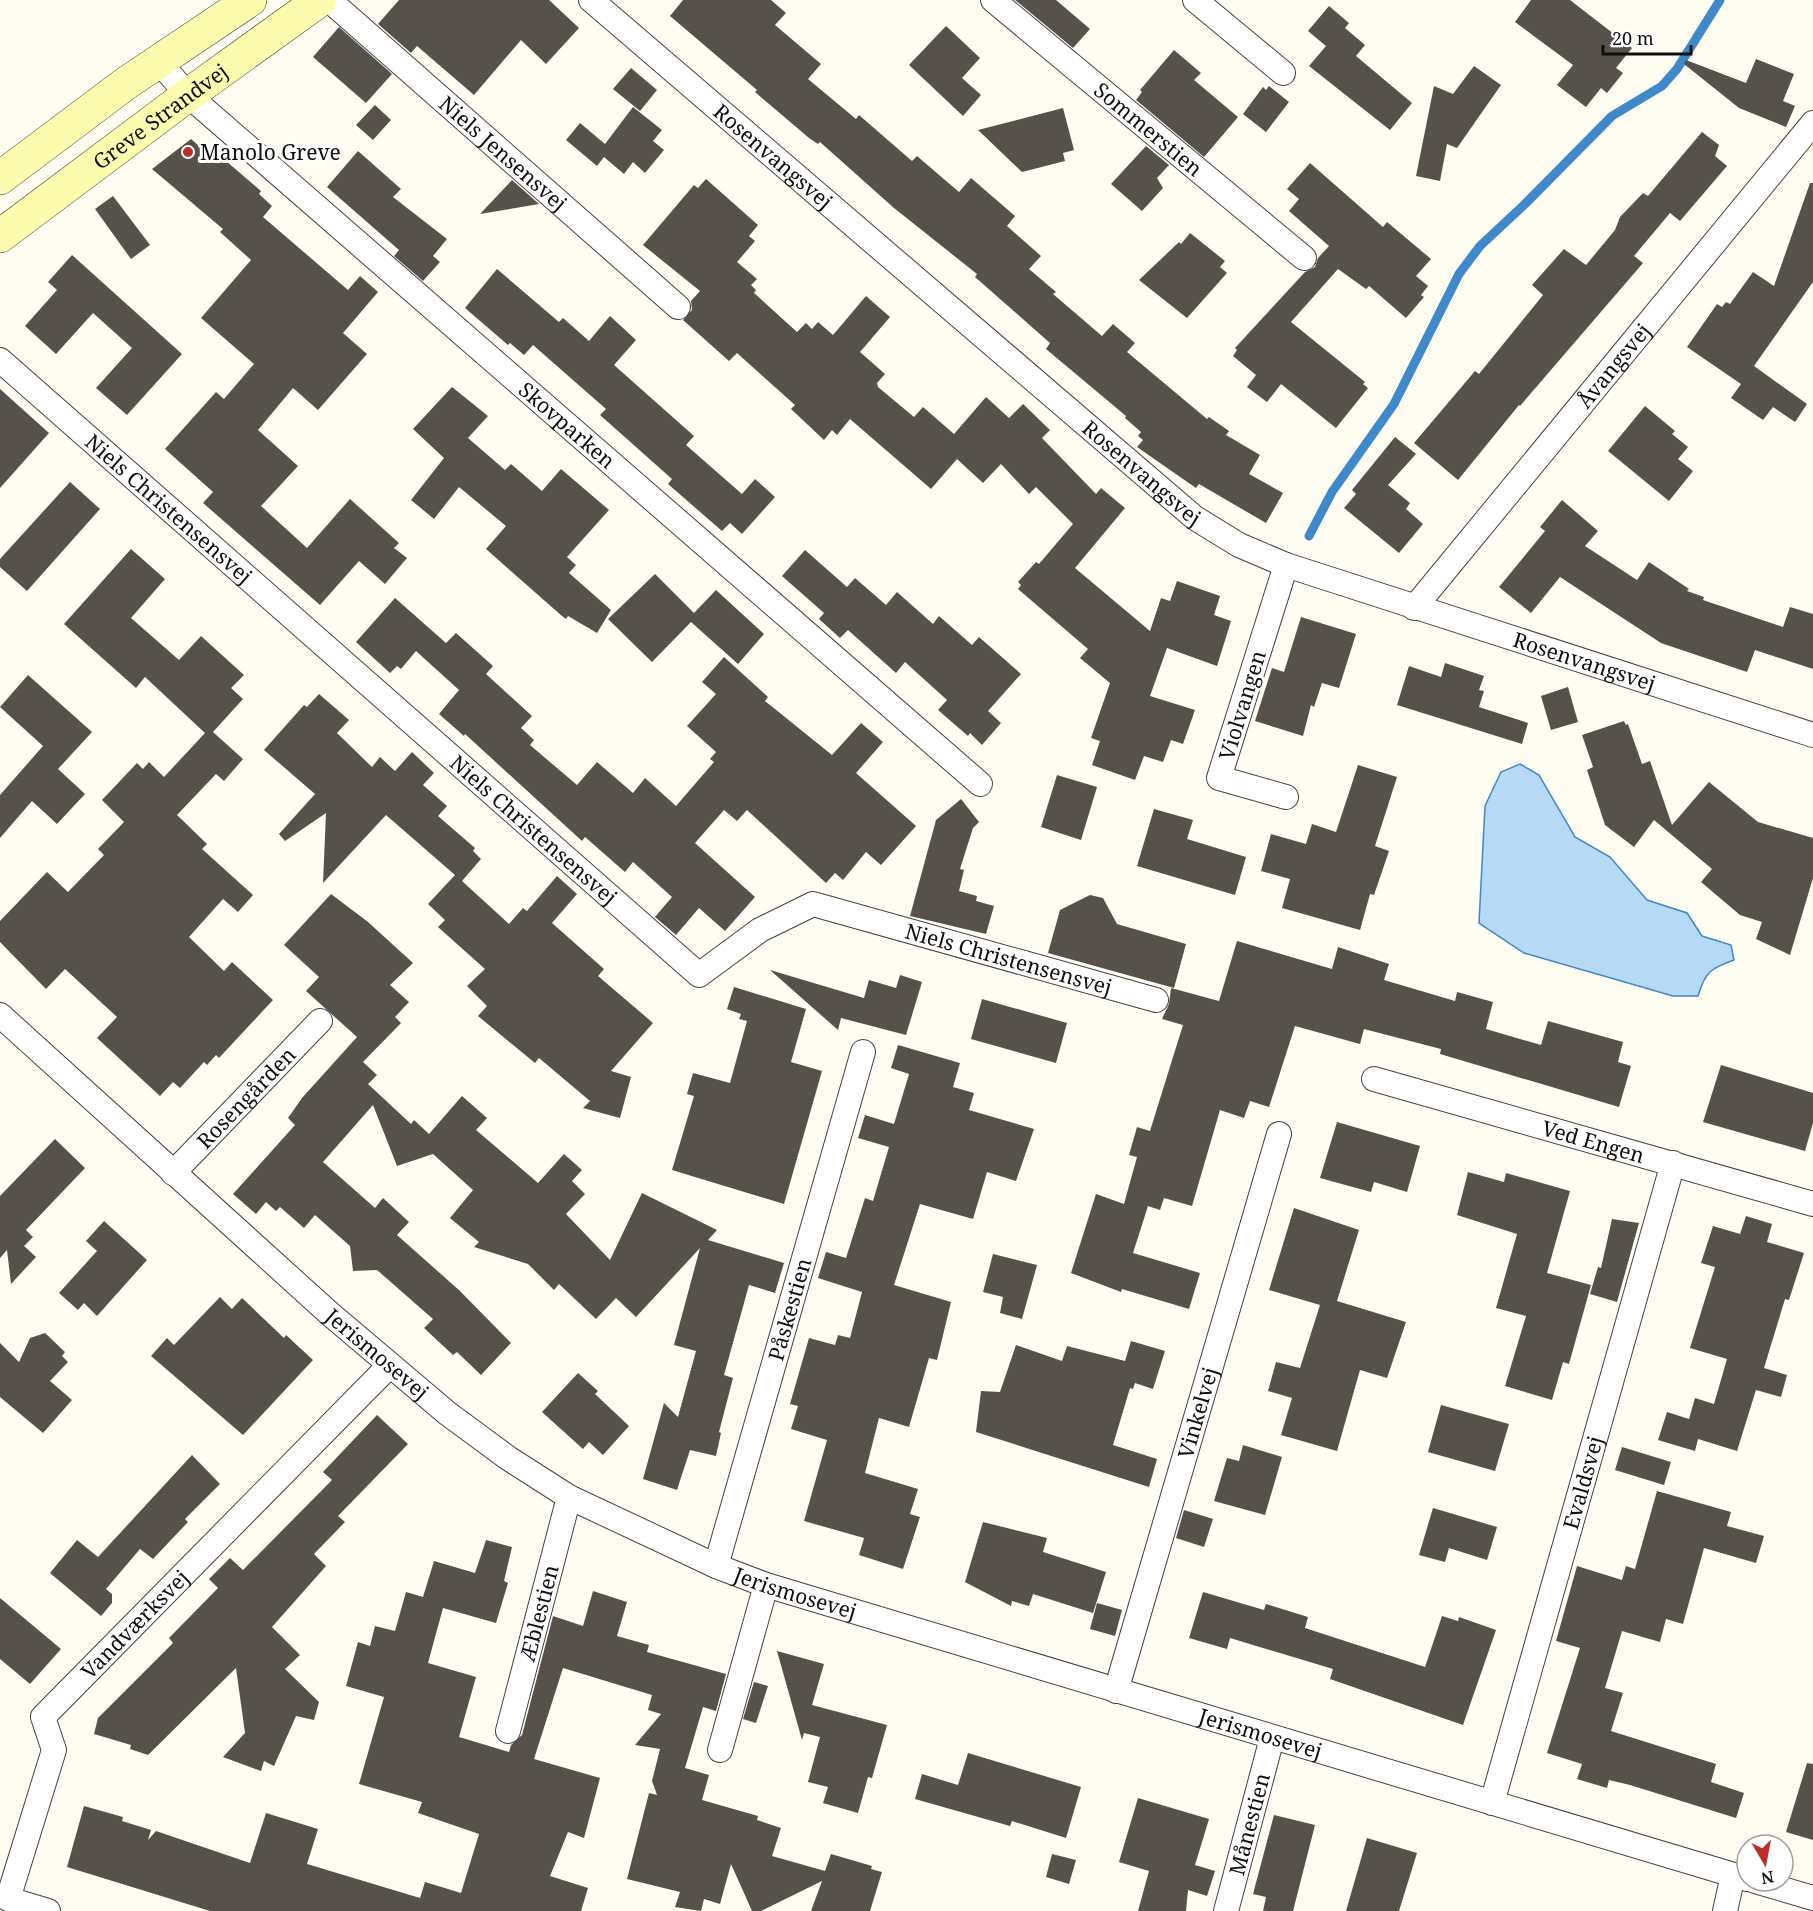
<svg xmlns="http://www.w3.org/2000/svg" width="1813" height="1911" font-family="'Noto Serif',serif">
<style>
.water{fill:#b6d9f5;stroke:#3e88cb;stroke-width:1.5}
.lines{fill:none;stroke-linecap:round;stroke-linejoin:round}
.stream{stroke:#3e88cb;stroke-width:9}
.building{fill:#57514b}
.minor-casing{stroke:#424242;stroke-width:26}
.secondary-casing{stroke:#313131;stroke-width:34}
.minor{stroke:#fff;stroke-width:24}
.secondary{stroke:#fdfbad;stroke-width:33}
.poi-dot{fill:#be2d28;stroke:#fff;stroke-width:2}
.labels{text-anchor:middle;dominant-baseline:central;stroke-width:6;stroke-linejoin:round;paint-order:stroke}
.street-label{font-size:21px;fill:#0f0f0f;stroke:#fff}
.poi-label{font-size:21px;fill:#0f0f0f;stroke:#fff;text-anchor:start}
</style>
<rect width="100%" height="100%" fill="#fffdf1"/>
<path class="water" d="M1520,764L1539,775L1575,837L1610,857L1647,900L1687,913L1702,936L1731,945L1734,960C1711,968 1705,972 1698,996H1673L1524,953L1479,923L1485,806L1501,772Z"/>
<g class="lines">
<polyline class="stream" points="1309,536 1332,492 1394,404 1459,274 1480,246 1525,204 1612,116 1662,86 1677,69 1720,0"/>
</g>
<g class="building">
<polygon points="399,0 549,0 579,28 546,64 521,40 474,95 417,46 411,53 378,24"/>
<polygon points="683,0 771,0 786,13 775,25 821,64 808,79 856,119 859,115 912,161 917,156 959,192 971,178 1015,216 1007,226 1041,256 1029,269 1056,292 1053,294 1102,336 1113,324 1135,343 1127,352 1207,419 1209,417 1229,431 1226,435 1260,455 1249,474 1283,493 1266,523 1199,484 1196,488 1137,447 1143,440 1138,436 1141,432 1125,418 1126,416 1046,349 1050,343 975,277 977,274 894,208 820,142 818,144 809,138 755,92 757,90 670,16"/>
<polygon points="1015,0 1056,0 1090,29 1073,48"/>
<polygon points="1531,0 1570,0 1632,48 1616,68 1623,73 1607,93 1601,88 1586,107 1557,85 1573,65 1515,22"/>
<polygon points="1329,6 1349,23 1345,28 1365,45 1356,56 1412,103 1390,130 1309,66 1326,46 1308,31"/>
<polygon points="946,26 980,58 962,78 981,95 963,116 909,65"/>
<polygon points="339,27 392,74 366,103 313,57"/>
<polygon points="1174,50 1201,73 1194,80 1238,117 1204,157 1136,100 1142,92 1140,90"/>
<polygon points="1756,59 1794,74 1783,101 1795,106 1786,127 1739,108 1684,64 1686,60 1746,83"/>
<polygon points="1474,66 1501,85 1457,148 1447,144 1440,181 1416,176 1434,86 1453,94"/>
<polygon points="631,68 657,90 640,111 613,89"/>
<polygon points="1269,86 1289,102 1266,132 1243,114 1263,87 1266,90"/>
<polygon points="375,105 391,120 373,140 356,125"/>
<polygon points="633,107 662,130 653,141 664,150 645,173 633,162 624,174 604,157 597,166 566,140 580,123 605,144"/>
<polygon points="1063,108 1074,150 1063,153 1065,161 1022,172 978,130"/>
<polygon points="1702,132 1719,145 1715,156 1727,166 1680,221 1670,213 1634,256 1643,263 1520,406 1519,405 1458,480 1414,443 1475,371 1479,374 1543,295 1532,285 1564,249 1586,265 1615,230 1620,217 1643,193 1648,196"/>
<polygon points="191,139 215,160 219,155 261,191 259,194 272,206 263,217 348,290 360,276 378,292 343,333 367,354 318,410 293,388 258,430 298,466 261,506 307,548 350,499 399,543 394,548 407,558 385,584 359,561 320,605 203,503 213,492 165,449 216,392 224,399 254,364 201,318 251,260 220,232 223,229 152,169"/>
<polygon points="1146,146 1169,165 1157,178 1163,188 1142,211 1111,184"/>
<polygon points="358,151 401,189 393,197 447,239 433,256 440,262 423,281 394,256 399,250 327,187"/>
<polygon points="1310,163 1383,227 1387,222 1431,259 1416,276 1428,286 1421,295 1424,297 1406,318 1369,286 1366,289 1338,269 1291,322 1365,382 1363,384 1368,388 1336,428 1281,384 1267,402 1247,387 1256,375 1233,356 1237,350 1235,348 1305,272 1315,267 1318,258 1329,246 1289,211 1299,199 1287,189"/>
<polygon points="706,179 758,225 749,236 755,241 737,262 757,279 751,285 756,290 754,293 797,332 806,323 812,329 818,322 833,335 866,296 890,317 860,352 885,374 877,383 878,387 914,417 923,407 954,434 986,397 1009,418 1023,404 1050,430 1042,438 1096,494 1101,488 1125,508 1075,568 1150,631 1161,598 1170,601 1177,581 1220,596 1214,615 1231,621 1217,666 1167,648 1150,696 1195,710 1183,744 1171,740 1163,762 1144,756 1135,780 1092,765 1100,741 1091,738 1110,683 1080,658 1088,649 1018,589 1021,585 1018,582 1036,562 1039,564 1073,524 1036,487 1029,494 1001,464 983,483 957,459 931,489 850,419 837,435 832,430 824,440 791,409 795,405 737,353 729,361 683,320 692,310 691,301 700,291 643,245 694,185 698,188"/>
<polygon points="512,180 539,204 480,214"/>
<polygon points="1810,183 1813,183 1813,282 1754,366 1807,404 1795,422 1773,407 1763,420 1731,398 1741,384 1687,347 1717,304 1722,307 1726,302 1730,304 1753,272 1774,286"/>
<polygon points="113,196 150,245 131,259 95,209"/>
<polygon points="1190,233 1225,261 1220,267 1227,273 1187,318 1139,280 1179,242 1181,244"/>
<polygon points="72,255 182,354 127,415 96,388 132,348 93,313 56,354 25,326 57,290 48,282"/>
<polygon points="497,269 559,322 563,318 589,341 610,316 636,340 614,365 694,436 686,445 742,494 755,479 775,497 742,534 730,523 722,531 668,484 672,479 600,415 606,409 533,345 524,355 510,343 508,345 465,308"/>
<polygon points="452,387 488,416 468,438 505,470 511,464 542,491 561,469 609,510 567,557 576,565 569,573 611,610 597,633 568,616 566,619 562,616 486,549 506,526 459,487 434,519 411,500 444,458 413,429"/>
<polygon points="0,389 49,433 0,488"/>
<polygon points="1645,406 1675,431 1672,434 1688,447 1678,459 1693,471 1669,501 1608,451"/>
<polygon points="1395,437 1416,454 1388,485 1410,503 1406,509 1423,524 1399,553 1344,508 1356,494 1352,490"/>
<polygon points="70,482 100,509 27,591 0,567 0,559"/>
<polygon points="1562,500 1598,531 1585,546 1637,580 1649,562 1689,589 1687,591 1704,597 1703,600 1783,627 1790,607 1813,614 1813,669 1755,650 1747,672 1661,643 1560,577 1531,613 1499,587 1545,531 1540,527"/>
<polygon points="131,549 165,579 131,618 179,660 201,636 244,675 231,688 243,699 213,732 243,759 224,781 216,774 177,815 207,844 202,849 253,895 238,912 223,899 189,937 224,971 232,962 273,1000 219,1058 216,1055 207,1065 204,1062 180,1088 173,1082 160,1096 97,1038 117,1017 65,969 46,989 0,942 0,921 47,872 68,892 104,855 98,849 124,822 102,800 137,763 143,769 149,762 164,777 205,733 145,677 136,688 64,624"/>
<polygon points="805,550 847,587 855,578 886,605 897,592 933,624 939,616 972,645 979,637 1021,674 988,711 1001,723 982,745 970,733 968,736 938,710 947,700 905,662 896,673 848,630 840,638 819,619 824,613 782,576"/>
<polygon points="655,574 694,613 716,590 764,634 738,664 691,622 652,662 608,619"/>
<polygon points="395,598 446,643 456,633 493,666 486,674 532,716 521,728 534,740 530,745 577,785 597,762 633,793 645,778 676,806 714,762 710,759 716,752 687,726 716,694 702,682 724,657 768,697 765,701 832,755 861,723 883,742 856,773 916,826 881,865 866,852 843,880 835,873 826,883 747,810 737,821 724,810 695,843 755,897 725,931 699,908 676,935 655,917 672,897 633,862 625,872 585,837 582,841 465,734 464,736 439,714 459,690 416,651 401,669 397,666 390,673 356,642"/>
<polygon points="1301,617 1356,634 1339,688 1322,683 1314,707 1311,705 1303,736 1255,721 1272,668 1284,672"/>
<polygon points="1445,663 1484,676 1479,690 1484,691 1479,707 1528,723 1522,744 1397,705 1409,666 1441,677"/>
<polygon points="28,675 92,732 58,769 85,794 57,824 32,801 0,838 0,795 43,746 0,707"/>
<polygon points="1568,687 1578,722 1551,730 1541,696"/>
<polygon points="319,694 349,720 337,733 372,767 380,757 395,771 412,752 434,773 423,785 447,806 438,816 475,848 473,851 481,859 462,881 509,924 523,908 527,911 557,876 577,894 552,923 604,969 598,976 653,1023 611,1071 631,1077 620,1118 583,1108 590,1101 539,1058 535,1063 478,1016 487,1006 467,986 485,969 438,927 445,920 428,904 455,875 386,815 323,883 326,813 285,841 279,834 315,794 264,750 304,705 307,707"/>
<polygon points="1624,721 1626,725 1628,724 1642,764 1650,761 1672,825 1709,782 1758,822 1813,838 1813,878 1790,955 1756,939 1762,922 1740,915 1701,882 1712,869 1654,820 1634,847 1605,825 1587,770 1593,767 1582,735"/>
<polygon points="1358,765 1397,777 1375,846 1389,851 1374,895 1370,894 1360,930 1282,908 1290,879 1261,871 1271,834 1306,844 1312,824 1336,832"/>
<polygon points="1057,775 1097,787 1081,840 1041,827"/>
<polygon points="961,799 979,822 973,828 960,869 964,870 959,891 977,896 976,901 994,906 986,934 910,916 936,820"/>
<polygon points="1154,809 1193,820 1187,839 1246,857 1235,895 1137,866"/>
<polygon points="331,894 368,922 413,963 390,985 409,1002 395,1017 401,1023 363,1062 377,1075 368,1084 411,1124 414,1120 429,1134 462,1096 487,1118 476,1130 538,1183 564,1154 582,1170 572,1181 585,1194 566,1214 610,1260 642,1193 717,1230 708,1240 784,1263 775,1293 749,1285 724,1375 733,1378 719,1432 721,1433 716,1456 690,1450 677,1490 643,1479 664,1403 678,1417 696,1351 674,1345 700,1248 636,1317 616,1298 596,1319 559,1284 554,1290 528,1264 474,1247 479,1242 450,1218 473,1190 433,1154 397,1166 373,1105 323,1162 375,1208 383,1198 409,1222 397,1235 460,1291 511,1343 481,1375 457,1352 453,1355 424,1328 433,1319 377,1270 353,1271 350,1246 315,1215 304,1228 280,1207 276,1211 266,1202 256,1214 233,1194 295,1125 288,1118 302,1098 357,1037 306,991 319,977 284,945"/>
<polygon points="1090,895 1103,898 1117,924 1186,944 1174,988 1048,953 1060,910"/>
<polygon points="1237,941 1332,969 1338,947 1389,964 1384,980 1455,1001 1457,992 1493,1002 1486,1029 1541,1045 1548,1021 1623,1042 1618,1062 1631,1066 1619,1107 1440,1054 1441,1049 1364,1029 1360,1044 1295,1026 1269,1107 1250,1101 1244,1118 1220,1110 1192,1206 1164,1198 1160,1210 1148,1206 1133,1253 1200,1273 1189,1309 1122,1289 1121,1292 1071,1273 1096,1194 1124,1204 1137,1157 1129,1155 1137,1127 1150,1131 1183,1025 1162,1019 1169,1004 1171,988 1219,1001"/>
<polygon points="770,970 864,998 869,980 896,988 900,975 922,982 906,1035 841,1018 838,1030"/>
<polygon points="734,987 806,1009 791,1062 822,1071 784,1204 672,1170 694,1096 687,1094 693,1073 730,1083 747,1021 739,1019 741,1014 727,1009"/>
<polygon points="982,999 1067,1023 1056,1063 971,1039"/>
<polygon points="898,1045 960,1063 953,1087 974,1093 969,1110 1034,1129 1016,1181 987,1172 973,1219 920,1204 894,1285 951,1302 937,1360 929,1358 909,1427 879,1418 865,1473 918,1489 910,1514 920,1517 903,1569 859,1555 864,1538 804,1521 827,1440 791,1429 798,1406 790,1404 809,1338 835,1345 838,1335 850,1338 862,1292 818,1278 826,1252 846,1258 865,1198 873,1201 889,1147 858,1138 865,1115 894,1124 909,1074 891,1068"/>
<polygon points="1721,1065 1813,1093 1813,1123 1805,1151 1703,1122"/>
<polygon points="1337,1122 1420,1146 1407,1192 1374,1182 1371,1192 1320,1178"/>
<polygon points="55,1139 85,1168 26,1230 33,1237 24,1246 36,1257 11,1284 7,1250 0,1258 0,1196"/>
<polygon points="1468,1172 1504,1182 1506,1173 1570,1191 1547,1273 1591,1285 1569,1364 1563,1362 1552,1400 1505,1386 1526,1316 1496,1308 1517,1234 1457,1215"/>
<polygon points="1294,1208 1359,1230 1337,1301 1406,1322 1387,1378 1360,1370 1337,1451 1281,1435 1292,1398 1268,1391 1276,1362 1300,1368 1320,1305 1269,1290"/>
<polygon points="1746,1216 1772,1224 1767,1242 1804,1253 1789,1300 1785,1299 1764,1368 1787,1375 1781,1397 1756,1390 1737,1451 1698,1439 1695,1451 1658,1440 1667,1412 1689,1419 1695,1398 1714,1404 1727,1359 1690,1348 1715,1267 1701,1263 1713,1226 1740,1234"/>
<polygon points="1612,1219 1639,1223 1617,1302 1590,1294 1598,1267 1601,1268"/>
<polygon points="104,1221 147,1260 97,1316 84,1303 78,1310 59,1293 97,1251 86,1241"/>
<polygon points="993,1254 1037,1265 1022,1319 1000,1313 1003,1297 983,1292"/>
<polygon points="220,1297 232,1309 242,1298 284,1338 286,1335 313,1360 243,1435 151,1356 167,1338 174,1345"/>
<polygon points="45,1333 65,1352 62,1356 68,1362 50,1381 72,1400 43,1433 0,1397 0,1343 19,1362 30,1338"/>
<polygon points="1131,1341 1165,1351 1153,1389 1135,1383 1133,1389 1130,1388 1113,1445 1157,1459 1149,1487 976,1432 981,1391 1000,1392 1016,1345 1062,1361 1067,1346 1125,1361"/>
<polygon points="578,1373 598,1391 595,1394 629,1426 603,1455 589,1442 583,1449 542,1412"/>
<polygon points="1441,1405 1509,1424 1495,1471 1428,1452"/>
<polygon points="377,1415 408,1444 338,1516 345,1522 314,1554 326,1566 272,1627 300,1655 285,1669 319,1702 314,1720 296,1716 274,1766 264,1761 261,1771 223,1757 245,1733 236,1668 148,1755 130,1749 131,1745 94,1734 98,1718 173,1643 169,1638 218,1588 209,1579 230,1558 243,1570 332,1480 323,1472"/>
<polygon points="1243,1445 1282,1457 1265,1515 1214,1501 1227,1458 1239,1461"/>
<polygon points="1622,1447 1671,1462 1664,1485 1615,1470"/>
<polygon points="192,1455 220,1484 185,1519 188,1522 153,1559 140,1549 106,1589 112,1594 112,1603 101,1616 50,1573 77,1540 98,1557"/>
<polygon points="1657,1491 1731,1512 1727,1526 1764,1536 1756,1563 1704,1548 1683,1624 1666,1619 1660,1642 1622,1631 1605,1688 1623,1693 1611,1731 1716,1764 1711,1782 1744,1793 1736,1818 1630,1785 1609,1780 1607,1788 1577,1779 1582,1764 1547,1753 1580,1648 1556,1641 1577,1566 1622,1580 1626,1566 1635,1569"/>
<polygon points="1433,1508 1497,1527 1487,1560 1449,1548 1445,1562 1419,1555"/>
<polygon points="1184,1510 1213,1519 1204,1547 1176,1538"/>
<polygon points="983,1522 1047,1538 1043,1552 1106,1572 1093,1613 1033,1594 1029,1606 1012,1601 1011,1606 965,1582"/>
<polygon points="486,1540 512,1547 504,1581 508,1583 496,1623 443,1608 428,1663 476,1677 459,1737 509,1752 511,1745 522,1735 553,1616 583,1626 593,1591 627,1602 617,1636 649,1645 647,1652 726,1674 716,1711 703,1707 685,1768 709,1775 702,1800 758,1816 757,1820 781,1828 772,1856 825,1871 831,1854 872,1866 871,1869 882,1872 870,1911 811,1911 822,1881 761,1911 752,1911 731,1864 720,1904 704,1899 701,1911 675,1907 680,1892 627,1879 649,1793 657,1795 652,1781 660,1749 635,1745 661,1714 648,1710 652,1695 563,1668 534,1759 600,1778 584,1838 568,1832 550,1876 588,1888 581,1911 210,1911 67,1867 84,1806 123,1817 122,1821 151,1830 148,1840 156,1831 250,1863 266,1813 318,1829 307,1864 420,1898 425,1882 461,1893 479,1834 418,1813 422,1802 359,1784 384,1697 346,1686 358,1642 370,1646 375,1626 395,1631 406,1592 423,1597 434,1561 475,1573"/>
<polygon points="1203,1592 1264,1610 1266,1604 1308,1617 1305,1628 1425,1667 1442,1616 1458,1621 1459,1617 1496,1630 1463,1725 1330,1679 1333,1669 1230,1638 1227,1649 1189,1638"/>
<polygon points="0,1598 61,1649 30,1684 0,1659"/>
<polygon points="1097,1603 1122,1610 1115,1636 1090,1629"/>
<polygon points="777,1651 824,1664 812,1705 887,1725 872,1778 868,1777 858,1813 823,1803 828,1787 808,1782 820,1737 804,1733 802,1740"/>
<polygon points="754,1682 768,1686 756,1723 743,1719"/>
<polygon points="968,1753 1081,1787 1066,1838 1012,1821 1010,1826 915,1799 922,1774 958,1785"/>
<polygon points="1807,1763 1813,1764 1813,1840 1786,1832"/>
<polygon points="1138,1798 1209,1819 1195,1865 1215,1871 1207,1896 1188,1890 1186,1911 1138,1911 1149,1871 1119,1862"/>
<polygon points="1274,1815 1315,1825 1293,1911 1263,1911 1266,1897 1253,1894"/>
<polygon points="1367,1838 1417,1853 1399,1911 1346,1911"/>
<polygon points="1052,1854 1076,1860 1069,1884 1046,1877"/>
</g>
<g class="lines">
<g class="minor-casing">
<g id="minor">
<path id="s1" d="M329,0L678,307"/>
<path id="s2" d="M591,0L1195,518L1239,545L1286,565L1813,735"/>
<path id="s3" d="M993,0L1304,258"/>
<polyline points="1195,0 1283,73"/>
<path id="s4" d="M158,61L188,95L980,784"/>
<path id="s5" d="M0,360L699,975L760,930L813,904L1156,1000"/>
<polyline points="1286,565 1219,778 1286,797"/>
<path id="s6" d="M1414,608L1813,123"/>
<path id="s7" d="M0,1015L329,1313L447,1413L508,1458L569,1497L716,1566L766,1585L1747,1879"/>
<path id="s8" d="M1374,1079L1813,1204"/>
<path id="s9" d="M173,1173L320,1021"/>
<path id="s10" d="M716,1566L863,1052"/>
<path id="s11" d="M1116,1691L1279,1134"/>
<path id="s12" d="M508,1731L569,1497"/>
<polyline points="720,1750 766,1585"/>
<path id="s13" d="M1492,1803L1673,1163"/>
<polyline points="1755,1881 1813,1898"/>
<path id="s14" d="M48,1911L8,1899L54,1750L43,1717L389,1366"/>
<path id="s15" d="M1226,1911L1272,1738"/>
<polyline points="1725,1911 1733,1875"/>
</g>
</g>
<g class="secondary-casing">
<g id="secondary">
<polyline points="0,178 125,84 250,0"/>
<path id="s16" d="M0,236L188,95L320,0"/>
</g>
</g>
<use href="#minor" class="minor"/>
<use href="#secondary" class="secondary"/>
</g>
<circle class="poi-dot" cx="188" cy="152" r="6"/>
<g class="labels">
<g class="street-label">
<text stroke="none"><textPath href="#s16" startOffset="200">Greve Strandvej</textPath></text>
<text stroke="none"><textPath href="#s3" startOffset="202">Sommerstien</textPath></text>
<text stroke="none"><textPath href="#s1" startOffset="232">Niels Jensensvej</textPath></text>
<text stroke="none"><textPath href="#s2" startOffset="240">Rosenvangsvej</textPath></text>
<text stroke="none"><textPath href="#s6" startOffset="314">Åvangsvej</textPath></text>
<text stroke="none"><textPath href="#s4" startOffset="548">Skovparken</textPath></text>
<text stroke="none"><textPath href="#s2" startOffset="726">Rosenvangsvej</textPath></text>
<text stroke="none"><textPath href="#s5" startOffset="225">Niels Christensensvej</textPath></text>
<text stroke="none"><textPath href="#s2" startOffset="1212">Rosenvangsvej</textPath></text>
<text transform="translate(1242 705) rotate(-73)">Violvangen</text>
<text stroke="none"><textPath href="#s5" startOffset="711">Niels Christensensvej</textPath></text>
<text stroke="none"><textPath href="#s5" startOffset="1269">Niels Christensensvej</textPath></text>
<text stroke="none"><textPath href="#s9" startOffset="105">Rosengården</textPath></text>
<text stroke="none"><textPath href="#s8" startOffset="228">Ved Engen</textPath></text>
<text stroke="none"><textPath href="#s10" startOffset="267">Påskestien</textPath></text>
<text stroke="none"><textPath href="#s7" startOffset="507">Jerismosevej</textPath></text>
<text stroke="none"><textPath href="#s11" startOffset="290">Vinkelvej</textPath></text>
<text stroke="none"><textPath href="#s13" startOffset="333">Evaldsvej</textPath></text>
<text stroke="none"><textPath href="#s7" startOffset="993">Jerismosevej</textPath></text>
<text stroke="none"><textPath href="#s12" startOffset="122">Æblestien</textPath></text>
<text stroke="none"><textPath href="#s14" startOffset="363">Vandværksvej</textPath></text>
<text stroke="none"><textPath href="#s7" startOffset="1479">Jerismosevej</textPath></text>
<text stroke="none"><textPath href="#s15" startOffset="90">Månestien</textPath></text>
</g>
<g class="poi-label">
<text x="200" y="152">Manolo Greve</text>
</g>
</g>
<g transform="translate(1765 1863) rotate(170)"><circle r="28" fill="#ffffff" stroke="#9f9f9f" stroke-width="1.5"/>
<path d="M0-4.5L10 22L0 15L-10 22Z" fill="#be2d28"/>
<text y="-9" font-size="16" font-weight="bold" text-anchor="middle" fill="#0f0f0f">N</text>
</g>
<path d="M1603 45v9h88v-9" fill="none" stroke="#0f0f0f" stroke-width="3"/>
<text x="1612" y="45" font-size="18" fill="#0f0f0f" stroke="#ffffff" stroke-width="4.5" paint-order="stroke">20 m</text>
</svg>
